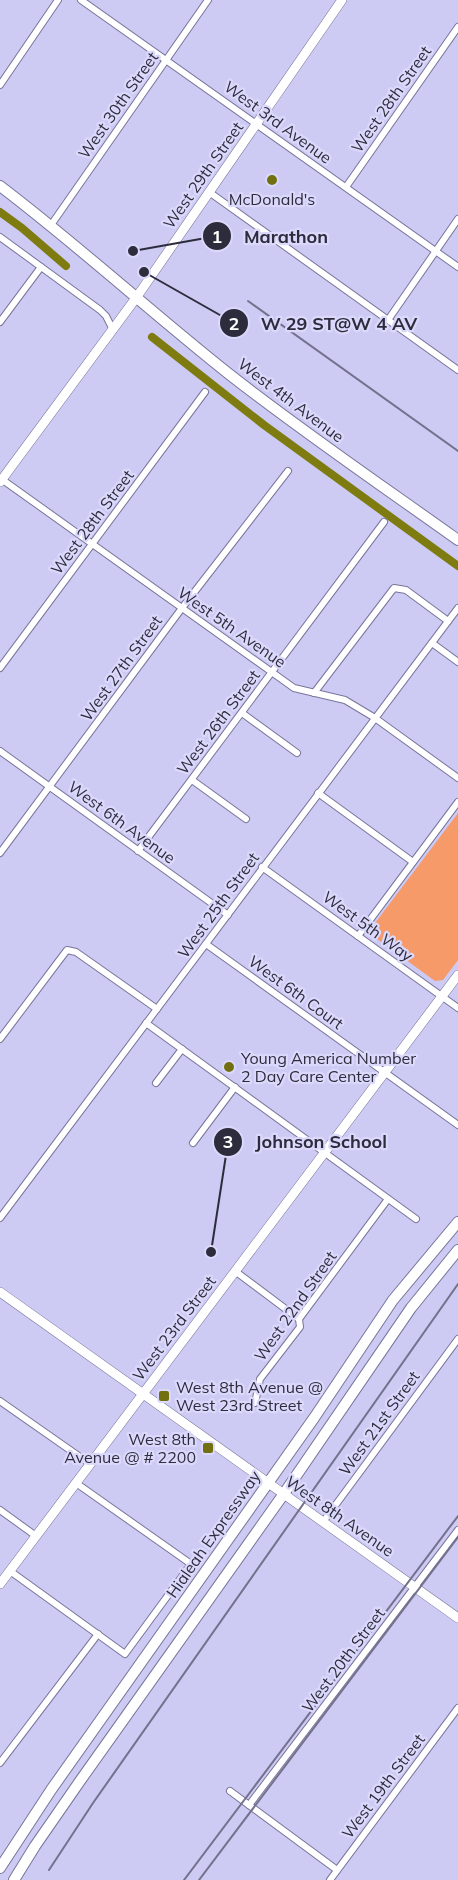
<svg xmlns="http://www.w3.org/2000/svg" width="458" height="1880" font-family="Mulish,sans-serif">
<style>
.green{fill:#f69a6a}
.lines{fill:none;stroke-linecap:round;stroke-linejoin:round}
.canal{stroke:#7e7b11;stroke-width:8}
.street-casing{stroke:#78759a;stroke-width:8}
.secondary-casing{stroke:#78759a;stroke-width:10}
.primary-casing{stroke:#78759a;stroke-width:12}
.street{stroke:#fff;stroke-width:6}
.secondary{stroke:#fff;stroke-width:9}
.primary{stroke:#fff;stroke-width:10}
.rail{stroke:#73718c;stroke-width:2}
.poi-dot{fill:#716f10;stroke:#dbd9fb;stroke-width:2}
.labels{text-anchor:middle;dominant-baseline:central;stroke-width:4.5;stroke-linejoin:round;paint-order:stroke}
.street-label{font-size:16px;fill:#2d2c3c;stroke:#dbd9fb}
.poi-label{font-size:16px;fill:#2d2c3c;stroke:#dbd9fb;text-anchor:start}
.leader{fill:none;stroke:#2d2c3c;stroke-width:2}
.callout-dot{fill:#2d2c3c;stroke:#dbd9fb;stroke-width:2}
.mark-label{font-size:18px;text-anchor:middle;font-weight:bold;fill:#fff}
.callout-label{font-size:18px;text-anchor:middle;font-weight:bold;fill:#2d2c3c;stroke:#dbd9fb;stroke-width:4.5;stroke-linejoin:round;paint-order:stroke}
</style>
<rect width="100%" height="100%" fill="#cdcbf4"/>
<polygon class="green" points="458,813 458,960 443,980 435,981 373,936 371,932 372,927"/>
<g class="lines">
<g class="canal">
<polyline points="0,212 22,228 66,266"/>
<polyline points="152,337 264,425 458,566"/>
</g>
<g class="street-casing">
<g id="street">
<polyline points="81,0 458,267"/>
<polyline points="0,85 58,0"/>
<polyline points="346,187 458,27"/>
<polyline points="209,192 458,370"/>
<polyline points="51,225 208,0"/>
<polyline points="0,237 100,310 106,316 113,330"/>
<polyline points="388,320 458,219"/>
<polyline points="0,322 41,267"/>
<polyline points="0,478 294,688 345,700 375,718 458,778"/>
<polyline points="432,643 458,662"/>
<polyline points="0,668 205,392"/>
<polyline points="314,693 394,588 406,590 448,621"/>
<polyline points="242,713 297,753"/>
<polyline points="0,751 228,915"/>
<polyline points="192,780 246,819"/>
<polyline points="318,793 413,862"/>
<polyline points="138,851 384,522"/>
<polyline points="0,853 182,608 288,471"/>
<polyline points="262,867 458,1008"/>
<polyline points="358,936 458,802"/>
<polyline points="206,944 458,1125"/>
<polyline points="146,1023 416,1219"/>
<polyline points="0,1039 67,950 76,952 157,1009"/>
<polyline points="156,1083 182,1049"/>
<polyline points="193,1143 235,1087"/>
<polyline points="0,1218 458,608"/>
<polyline points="235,1271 299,1319"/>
<polyline points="0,1401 90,1464"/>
<polyline points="255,1403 260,1379 300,1327 299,1319 388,1199"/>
<polyline points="0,1510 36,1536"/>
<polyline points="323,1522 458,1339"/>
<polyline points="10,1571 125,1654 191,1564 76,1483"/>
<polyline points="0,1763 98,1634"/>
<polyline points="230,1791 337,1870"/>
<polyline points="249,1805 458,1530"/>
<polyline points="330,1880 458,1708"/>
</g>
</g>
<g class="secondary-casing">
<g id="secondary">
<polyline points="0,482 136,298 342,0"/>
<polyline points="0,1292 458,1618"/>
<polyline points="0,1584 458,975"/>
</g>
</g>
<g class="primary-casing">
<g id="primary">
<path d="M0,186C79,246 152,313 229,374C303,432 381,485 458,540"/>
<polyline points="0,1868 51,1790 314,1418 393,1300 458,1222"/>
<polyline points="14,1880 35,1846 80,1781 283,1495 411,1308 458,1250"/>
</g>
</g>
<use href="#street" class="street"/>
<use href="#secondary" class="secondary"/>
<use href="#primary" class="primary"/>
<g class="rail">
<polyline points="248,301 458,451"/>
<polyline points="49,1870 93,1803 458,1284"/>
<polyline points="184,1880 458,1516"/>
<polyline points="199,1880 458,1537"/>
</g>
</g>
<g class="poi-dot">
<circle cx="272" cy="180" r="6"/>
<circle cx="229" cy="1067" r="6"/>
<rect x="158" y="1390" width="12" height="12" rx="3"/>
<rect x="202" y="1442" width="12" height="12" rx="3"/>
</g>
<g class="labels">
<g class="street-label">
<text transform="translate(391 99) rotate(-55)">West 28th Street</text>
<text transform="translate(118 105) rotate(-55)">West 30th Street</text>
<text transform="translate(278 122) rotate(36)">West 3rd Avenue</text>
<text transform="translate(203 175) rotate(-55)">West 29th Street</text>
<text transform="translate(291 400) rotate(37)">West 4th Avenue</text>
<text transform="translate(92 522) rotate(-53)">West 28th Street</text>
<text transform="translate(232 627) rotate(35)">West 5th Avenue</text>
<text transform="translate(121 668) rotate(-54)">West 27th Street</text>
<text transform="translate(218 722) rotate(-53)">West 26th Street</text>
<text transform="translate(122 822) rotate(36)">West 6th Avenue</text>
<text transform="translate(218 905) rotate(-54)">West 25th Street</text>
<text transform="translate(368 926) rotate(36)">West 5th Way</text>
<text transform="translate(296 992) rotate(36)">West 6th Court</text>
<text transform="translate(295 1306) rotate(-55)">West 22nd Street</text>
<text transform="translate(174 1328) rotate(-53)">West 23rd Street</text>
<text transform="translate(379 1423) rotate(-54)">West 21st Street</text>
<text transform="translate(340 1516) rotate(35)">West 8th Avenue</text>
<text transform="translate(213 1534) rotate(-55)">Hialeah Expressway</text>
<text transform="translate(343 1660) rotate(-53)">West 20th Street</text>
<text transform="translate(383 1786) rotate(-53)">West 19th Street</text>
</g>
<g class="poi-label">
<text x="272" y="199" text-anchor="middle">McDonald's</text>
<text x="241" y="1058">Young America Number<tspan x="241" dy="18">2 Day Care Center</tspan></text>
<text x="176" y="1387">West 8th Avenue @<tspan x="176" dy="18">West 23rd Street</tspan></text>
<text x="196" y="1439" text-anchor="end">West 8th<tspan x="196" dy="18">Avenue @ # 2200</tspan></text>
</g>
</g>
<path class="leader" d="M133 251L217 236M144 272L234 323M211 1252L228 1142"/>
<g class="callout-dot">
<circle cx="133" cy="251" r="6"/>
<circle cx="144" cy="272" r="6"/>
<circle cx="211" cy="1252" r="6"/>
<circle cx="217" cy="236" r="15"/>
<circle cx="234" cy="323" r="15"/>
<circle cx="228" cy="1142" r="15"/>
</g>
<g class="mark-label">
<text x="217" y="243">1</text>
<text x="234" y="330">2</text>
<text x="228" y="1148">3</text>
</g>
<g class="callout-label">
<text x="286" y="243">Marathon</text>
<text x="339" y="330">W 29 ST@W 4 AV</text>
<text x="321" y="1148">Johnson School</text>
</g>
</svg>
